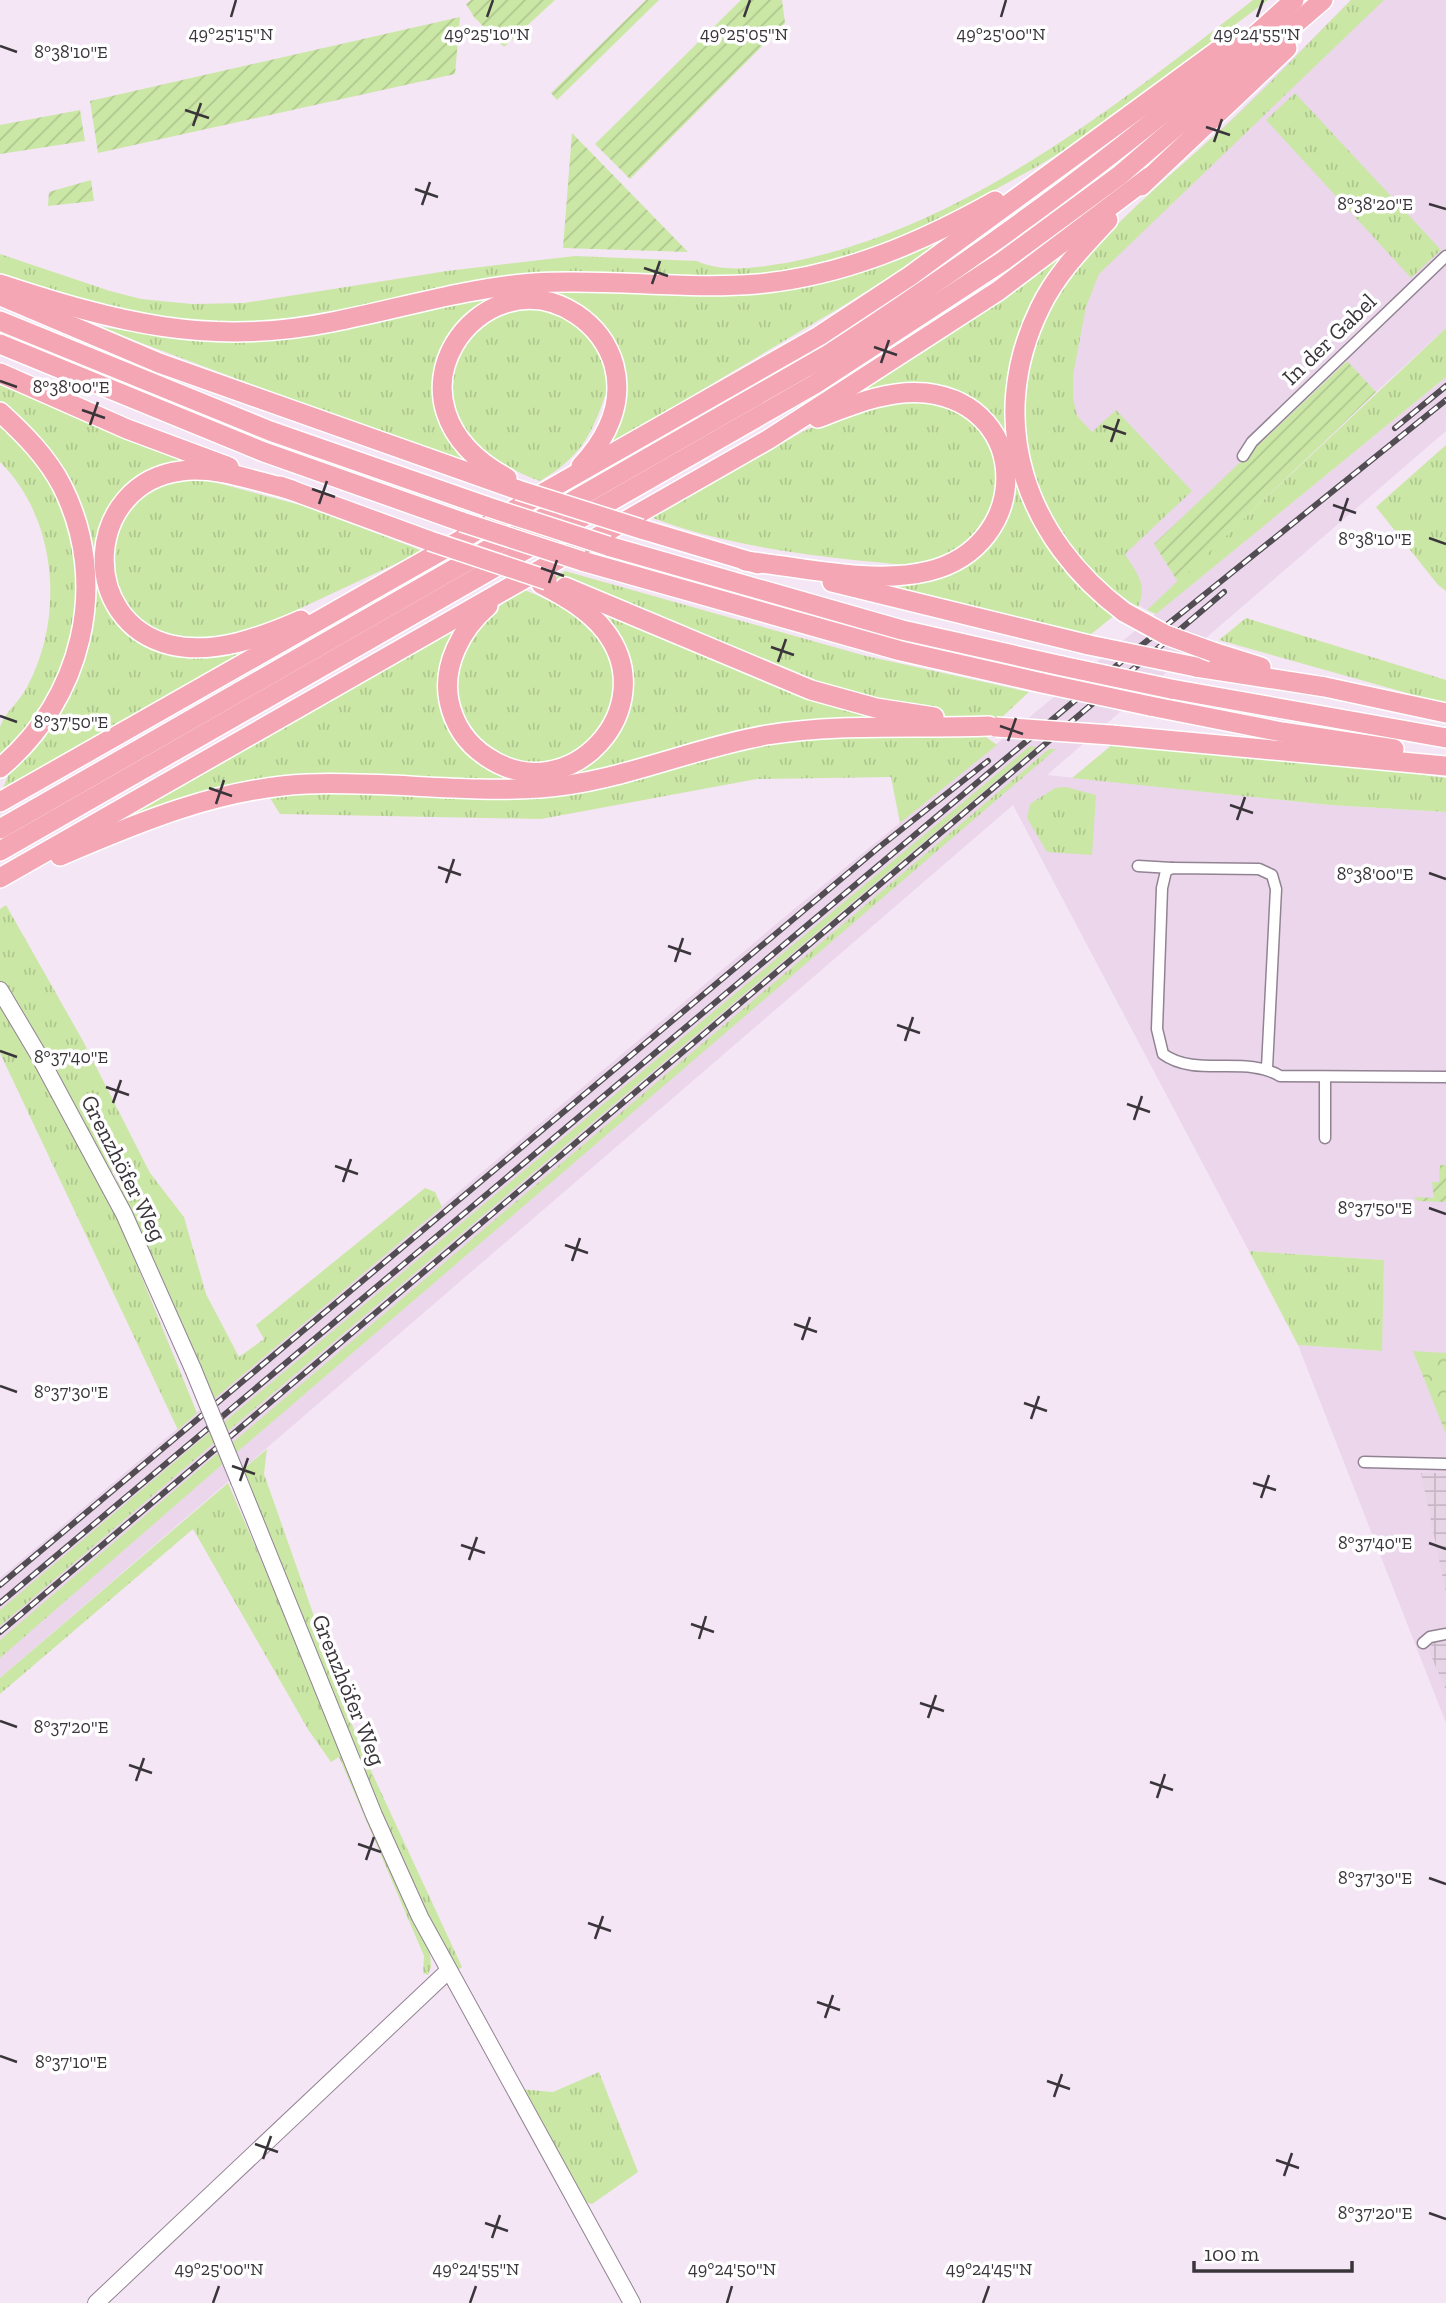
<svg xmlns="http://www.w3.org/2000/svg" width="1446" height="2303" font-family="'Zilla Slab',serif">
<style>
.built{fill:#ebd6ec}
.industrial{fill:url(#industrial-grid)}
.grass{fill:url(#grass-tufts)}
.park{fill:url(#park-crowns)}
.garden{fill:url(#garden-furrows)}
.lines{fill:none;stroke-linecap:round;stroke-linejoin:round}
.street-casing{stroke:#918392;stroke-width:13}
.secondary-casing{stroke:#918392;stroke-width:18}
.highway-casing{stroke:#fff;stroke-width:22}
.street{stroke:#fff;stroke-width:10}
.secondary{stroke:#fff;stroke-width:16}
.highway{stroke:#f4a6b4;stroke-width:19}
.rail-casing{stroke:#524c53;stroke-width:6}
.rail{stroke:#fff;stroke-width:3.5;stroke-dasharray:10;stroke-linecap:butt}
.secondary-bridge-casing{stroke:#918392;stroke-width:18;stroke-linecap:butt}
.highway-bridge-casing{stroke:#fff;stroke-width:22;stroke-linecap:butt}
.secondary-bridge{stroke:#fff;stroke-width:16}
.highway-bridge{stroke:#f4a6b4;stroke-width:19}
.ticks{fill:none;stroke:#3a353b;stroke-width:2.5}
.labels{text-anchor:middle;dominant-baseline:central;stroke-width:7;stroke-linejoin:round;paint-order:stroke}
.street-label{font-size:23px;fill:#3a353b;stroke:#fff}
.ticks-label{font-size:18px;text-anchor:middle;fill:#3a353b;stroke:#fff;stroke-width:7;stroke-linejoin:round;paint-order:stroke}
</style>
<defs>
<pattern id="industrial-grid" width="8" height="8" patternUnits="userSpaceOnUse" patternTransform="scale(1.75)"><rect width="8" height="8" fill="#e7d4e5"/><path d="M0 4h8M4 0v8" fill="none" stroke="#c7b7c5"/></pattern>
<pattern id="grass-tufts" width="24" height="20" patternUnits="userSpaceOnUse" patternTransform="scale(1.75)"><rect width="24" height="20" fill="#cbe7a5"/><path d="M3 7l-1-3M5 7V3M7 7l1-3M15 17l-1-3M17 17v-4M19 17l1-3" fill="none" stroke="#afc78f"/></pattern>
<pattern id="park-crowns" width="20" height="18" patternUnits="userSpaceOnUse" patternTransform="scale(1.75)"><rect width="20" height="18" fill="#cbe7a5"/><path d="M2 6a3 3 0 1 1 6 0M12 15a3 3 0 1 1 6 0" fill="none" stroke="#afc78f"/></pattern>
<pattern id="garden-furrows" width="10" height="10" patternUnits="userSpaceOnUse" patternTransform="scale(1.75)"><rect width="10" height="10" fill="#cbe7a5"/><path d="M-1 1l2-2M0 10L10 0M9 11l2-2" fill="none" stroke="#afc78f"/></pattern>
</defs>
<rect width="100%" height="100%" fill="#f5e6f6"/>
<g class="built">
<polygon points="1351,0 1446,0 1446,328 1376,392 1346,361 1155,545 1178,582 1147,610 1113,590 1027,460 1111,230 1228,123"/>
<polygon points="1446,377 1446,431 1047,775 1329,805 1446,812 1446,1723 1298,1345 1381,1351 1384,1260 1249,1251 1013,805 0,1678 0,1578 793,910"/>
</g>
<g class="industrial">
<polygon points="1421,1473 1446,1473 1446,1593 1439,1559"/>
<polygon points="1446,1640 1446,1690 1429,1651 1433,1642"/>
</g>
<g class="grass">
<path d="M1253,0H1268L1084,138L1038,166L909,237L830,264L757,275L657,276L375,304L245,325L126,316L0,278V254L110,291L141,299L192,304L244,303L447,271L575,256L697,261C725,274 761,267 791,262C966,227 1114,107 1253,0Z"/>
<path d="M1351,0H1384L1099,274L1086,307L1073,375V398L1077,416L1092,432L1116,410L1192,491L1125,554C1137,574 1148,584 1138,607C1083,571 1064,550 1039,489C972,327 1120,222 1224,127C1268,87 1309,42 1351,0Z"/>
<polygon points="1295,93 1441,250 1411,278 1266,120"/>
<path d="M940,241L908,266L841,307L601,450L622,396H605C591,437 579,458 540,481C511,471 495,455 464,457L461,461L413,445L96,326L194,341L251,342L299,337L504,294L855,272Z"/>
<path d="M1066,252L1017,348L1022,493L1046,544L1073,581L1115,615L1090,635L936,602L875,584L954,570C853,559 746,554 650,517L806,430L864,409L911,402L852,397L930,348Z"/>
<polygon points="1446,328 1446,377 1156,614 1147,610"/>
<polygon points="0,385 194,463 179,479 199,478 304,506 423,551 269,623 272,640 0,795 11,769 79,671 85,523 0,403"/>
<path d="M0,423C19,443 38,461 51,485C88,555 86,644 42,710C30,727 14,743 0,759C0,749 0,736 0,727C4,713 21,700 27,687C65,617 57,518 0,462Z"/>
<polygon points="1446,445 1446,591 1438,585 1376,507"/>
<polygon points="565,571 866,656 1029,692 1000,719 928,715 857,698 554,578"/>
<path d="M522,589C562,605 580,616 607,650L596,610L790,693L872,717L787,723L986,737L997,745L900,823L891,777L757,779L541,819L280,814L260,782L105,826L465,621L455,694C466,633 473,626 522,589Z"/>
<polygon points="1246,618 1446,680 1446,704 1219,640"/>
<polygon points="1113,744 1343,764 1446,778 1446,812 1329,805 1072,778"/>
<polygon points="1030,746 1036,747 227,1432 223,1423"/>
<polygon points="1049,749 1056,749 236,1453 232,1443"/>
<polygon points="1066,787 1096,795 1092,855 1047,852 1027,818 1030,804 1055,788"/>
<polygon points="6,905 83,1041 150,1173 184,1217 206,1294 239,1357 264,1339 256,1325 425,1188 435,1192 442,1207 214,1399 113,1172 99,1172 197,1413 178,1430 0,1053 0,909"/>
<polygon points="1249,1251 1384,1260 1382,1351 1298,1345"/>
<polygon points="210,1432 214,1443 0,1626 0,1610"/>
<polygon points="267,1449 264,1474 360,1747 462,1967 454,1973 395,1852 240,1472"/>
<polygon points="218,1453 225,1462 0,1658 0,1640"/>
<polygon points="228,1483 430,1953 431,1967 428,1975 423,1973 424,1956 339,1757 331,1762 309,1731 193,1529 0,1694 0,1678"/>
<polygon points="599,2072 638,2172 592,2204 581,2201 519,2089 553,2092"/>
</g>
<polygon class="park" points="1413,1351 1446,1353 1446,1434"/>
<g class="garden">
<polygon points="471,0 555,0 504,47 474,17 466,4"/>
<polygon points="646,0 659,0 557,100 551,93"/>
<polygon points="741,0 782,0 785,23 630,179 595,144"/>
<polygon points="460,17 455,74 98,153 90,101"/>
<polygon points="80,110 85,141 0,154 0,125"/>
<polygon points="572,133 688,252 563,248"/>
<polygon points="91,180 94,201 48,206 49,192"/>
<polygon points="1347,361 1376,392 1178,582 1154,544"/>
<polygon points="1440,1165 1446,1165 1446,1202 1418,1201 1414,1197 1434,1198 1432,1182 1439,1182"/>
</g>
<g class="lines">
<g class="street-casing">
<g id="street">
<polyline points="1243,456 1252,442 1446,256"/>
<polyline points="1138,866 1172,868"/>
<path d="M1267,1068L1276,889L1272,875L1259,869L1172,868L1166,871L1162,888L1157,1029L1163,1054C1196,1078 1246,1055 1280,1076L1446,1077"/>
<polyline points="1325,1138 1325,1077"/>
<polyline points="1364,1462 1446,1464"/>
<polyline points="1423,1643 1430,1637 1446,1634"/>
</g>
</g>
<g class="secondary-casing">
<g id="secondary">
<polyline points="0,990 38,1054 124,1214 193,1369"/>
<polyline points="239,1481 374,1815 420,1917 632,2303"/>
<polyline points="96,2303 448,1971"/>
</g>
</g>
<g class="highway-casing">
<g id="highway">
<polyline points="1141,186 1287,48"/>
<path d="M1108,220C1083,247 1056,274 1040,308C984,422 1026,539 1124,612"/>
<path d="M0,284C116,322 209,347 332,322C399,309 465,288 534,283C608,278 683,290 757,284C843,276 920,243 995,201"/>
<polyline points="1,296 159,363 518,490"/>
<polyline points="0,321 270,431 488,507"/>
<polyline points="0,344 264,452 462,522"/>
<polyline points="0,373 127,429 229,467"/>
<path d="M0,412C24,434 47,457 62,486C111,583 82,700 0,768"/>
<path d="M507,478C368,403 482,252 576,314C594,326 608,344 614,365C624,403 607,438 581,466"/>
<polyline points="280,486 430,541"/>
<path d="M292,490C257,482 217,466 181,471C85,483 76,622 171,645C214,655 262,637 301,620"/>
<polyline points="641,529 758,564"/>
<polyline points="608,546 902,630 1062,666"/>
<polyline points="582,561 901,651 1042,683"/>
<path d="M745,561C803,567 873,585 929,571C1031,546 1033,406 926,393C889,389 852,405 818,418"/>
<polyline points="832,582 1089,645"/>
<polyline points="565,587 811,690 876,708 934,717"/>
<path d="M488,606C461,629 442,666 449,701C454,725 467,744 487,757C569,812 664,708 605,631C589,610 564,596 541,584"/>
<polyline points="1213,652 1261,667"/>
<polyline points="1196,667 1325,687 1446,713"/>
<polyline points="1171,689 1446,738"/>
<polyline points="1150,706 1282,732 1394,749"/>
<polyline points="1111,735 1446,766"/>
<polyline points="0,802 819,336 910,276 1231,41"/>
<path d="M0,829L829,354C993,247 1150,133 1294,0"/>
<polyline points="0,851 815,384 1003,261 1120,175 1323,0"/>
<path d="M60,856C139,822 220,788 307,784C385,781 462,793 540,788C618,783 691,748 767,735C841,723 914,729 989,726"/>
<polyline points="0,878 769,439 998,291 1149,177"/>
</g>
</g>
<use href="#street" class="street"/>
<use href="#secondary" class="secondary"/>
<use href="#highway" class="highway"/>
<g class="rail-casing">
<g id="rail">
<polyline points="1395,428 1446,386"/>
<polyline points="0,1585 878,848 988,761"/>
<polyline points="0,1603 1122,661 1446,400"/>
<polyline points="0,1632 1224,592"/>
</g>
</g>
<use href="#rail" class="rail"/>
<g class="secondary-bridge-casing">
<polyline id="secondary-bridge" points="193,1369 239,1481"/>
</g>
<g class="highway-bridge-casing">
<g id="highway-bridge">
<polyline points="518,490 641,529"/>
<polyline points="488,507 608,546"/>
<polyline points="462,522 582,561"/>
<polyline points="430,541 547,580"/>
<polyline points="1124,612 1166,635 1213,652"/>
<polyline points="1089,645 1196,667"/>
<polyline points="1062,666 1171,689"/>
<polyline points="1042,683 1150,706"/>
<polyline points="996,727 1111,735"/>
</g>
</g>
<use href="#secondary-bridge" class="secondary-bridge"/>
<use href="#highway-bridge" class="highway-bridge"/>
</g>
<path class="ticks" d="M231,17L236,0M487,17L493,0M744,17L750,0M1001,17L1006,0M1257,17L1263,0M0,46L17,52M185,110L209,118M193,126L201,103M1206,127L1230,135M1214,142L1222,119M415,189L438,197M1429,204L1446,209M422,205L430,182M644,268L668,276M652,284L660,261M874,347L897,355M881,363L889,340M0,381L17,387M82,410L105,418M90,425L98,402M1103,426L1126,434M1111,442L1119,419M312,489L335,497M319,504L327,481M1333,505L1356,513M1340,521L1348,498M1429,538L1446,544M541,568L564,576M549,583L557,560M771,647L794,655M778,662L786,639M0,716L17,722M1000,726L1023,734M1008,741L1016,718M209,788L232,796M216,804L224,780M1230,805L1253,813M1237,820L1245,797M438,867L461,875M1429,873L1446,879M446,883L454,859M668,946L691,954M675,962L683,938M897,1025L920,1033M905,1041L913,1017M0,1051L17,1057M106,1087L129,1095M113,1103L121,1080M1127,1104L1150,1112M1134,1120L1142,1096M335,1166L358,1174M343,1182L351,1159M1429,1208L1446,1214M565,1245L588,1253M572,1261L580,1238M794,1324L817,1332M802,1340L810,1317M0,1386L17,1392M1024,1403L1047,1411M1031,1419L1039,1396M232,1466L255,1474M240,1481L248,1458M1253,1483L1276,1490M1261,1498L1269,1475M1429,1543L1446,1549M461,1545L485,1553M469,1560L477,1537M691,1624L714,1632M699,1639L706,1616M920,1703L944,1711M928,1718L936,1695M0,1721L17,1727M129,1765L152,1773M136,1781L144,1758M1150,1782L1173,1790M1157,1798L1165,1774M358,1844L381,1852M366,1860L374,1837M1429,1878L1446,1884M588,1923L611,1931M595,1939L603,1916M817,2002L840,2010M825,2018L833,1995M0,2056L17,2062M1047,2081L1070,2089M1054,2097L1062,2074M255,2144L278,2152M263,2159L271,2136M1276,2160L1299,2168M1284,2176L1292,2153M1429,2213L1446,2219M485,2223L508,2231M492,2238L500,2215M213,2303L219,2286M470,2303L476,2286M727,2303L732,2286M983,2303L989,2286"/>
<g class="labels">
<g class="street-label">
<text transform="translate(1329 339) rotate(-44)">In der Gabel</text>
<text transform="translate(124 1168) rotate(63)">Grenzhöfer Weg</text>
<text transform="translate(349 1690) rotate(68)">Grenzhöfer Weg</text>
</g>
</g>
<g class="ticks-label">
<text x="231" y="40">49°25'15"N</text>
<text x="487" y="40">49°25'10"N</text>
<text x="744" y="40">49°25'05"N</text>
<text x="1001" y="40">49°25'00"N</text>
<text x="1257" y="40">49°24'55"N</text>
<text x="71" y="58">8°38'10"E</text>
<text x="1375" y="210">8°38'20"E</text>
<text x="71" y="393">8°38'00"E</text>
<text x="1375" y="545">8°38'10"E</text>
<text x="71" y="728">8°37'50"E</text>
<text x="1375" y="880">8°38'00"E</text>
<text x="71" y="1063">8°37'40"E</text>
<text x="1375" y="1214">8°37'50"E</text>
<text x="71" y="1398">8°37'30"E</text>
<text x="1375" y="1549">8°37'40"E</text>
<text x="71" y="1733">8°37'20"E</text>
<text x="1375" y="1884">8°37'30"E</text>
<text x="71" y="2068">8°37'10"E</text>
<text x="1375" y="2219">8°37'20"E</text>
<text x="219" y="2275">49°25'00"N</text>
<text x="476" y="2275">49°24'55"N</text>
<text x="732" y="2275">49°24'50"N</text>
<text x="989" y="2275">49°24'45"N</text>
</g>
<path d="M1194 2261v10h158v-10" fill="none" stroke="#3a353b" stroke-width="3.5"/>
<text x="1204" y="2261" font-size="21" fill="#3a353b" stroke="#ffffff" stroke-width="5" paint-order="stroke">100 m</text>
</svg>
